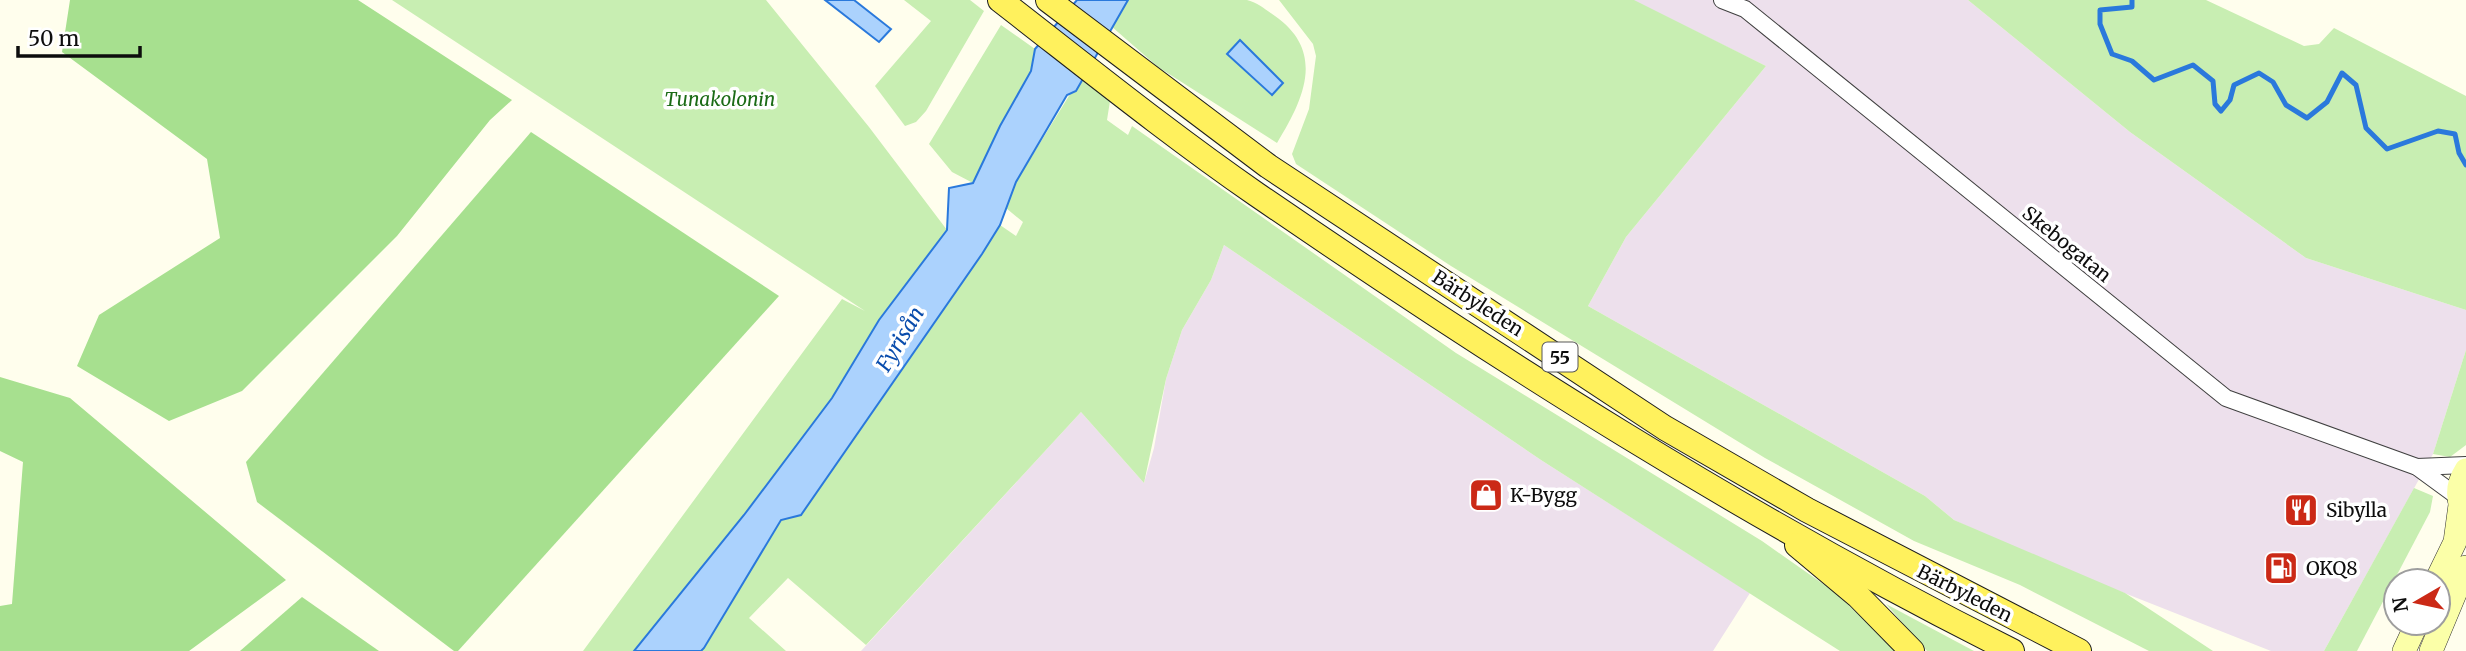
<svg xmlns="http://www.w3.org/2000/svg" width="2466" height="651" font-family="Merriweather,serif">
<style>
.industrial{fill:#ede0ec}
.green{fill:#c8eeb2}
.forest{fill:#a7e08f}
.water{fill:#abd2fd;stroke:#2a79dc;stroke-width:2}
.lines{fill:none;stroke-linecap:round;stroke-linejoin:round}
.stream{stroke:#2a79dc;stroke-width:5}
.street-casing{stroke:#404040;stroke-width:18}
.secondary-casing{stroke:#2f2f2f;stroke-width:24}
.primary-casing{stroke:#1e1e1e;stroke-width:26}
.street{stroke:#fff;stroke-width:16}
.secondary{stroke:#fbffa8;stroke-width:23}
.primary{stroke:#fff15d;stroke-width:24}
.labels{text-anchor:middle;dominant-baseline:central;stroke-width:7;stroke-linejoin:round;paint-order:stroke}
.shield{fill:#fff;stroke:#565656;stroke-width:2}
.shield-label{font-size:18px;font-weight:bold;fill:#0d0d0d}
.park-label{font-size:19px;font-style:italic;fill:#1b6b16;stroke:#fff}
.street-label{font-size:19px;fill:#0d0d0d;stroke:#fff}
.poi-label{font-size:19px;fill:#0d0d0d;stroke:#fff;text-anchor:start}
.water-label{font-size:21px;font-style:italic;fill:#094cac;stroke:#fff}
</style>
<rect width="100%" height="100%" fill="#fffeed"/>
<g class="industrial">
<polygon points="1632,0 1968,0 2130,132 2306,258 2466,310 2466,350 2433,454 2324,651 2271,651 2031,556 1954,520 1925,496 1588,306 1626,237 1766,66"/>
<polygon points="1224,245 1541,460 1750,593 1713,651 861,651 1081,412 1144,483 1154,448 1166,379 1182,330 1211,280"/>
</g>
<g class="green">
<polygon points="392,0 766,0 869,127 947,230 879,320 832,398 744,515 634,651 583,651 842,299 865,311"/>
<polygon points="904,0 970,0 984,11 926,111 916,122 905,126 875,86 931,21"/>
<path d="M1128,0C1163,0 1213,0 1247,0C1257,2 1266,10 1275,16C1326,52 1304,99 1277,143L1158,67L1111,26Z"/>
<polygon points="1279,0 1634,0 1766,66 1626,237 1588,306 1925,496 1954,520 2125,593 2213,651 2149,651 2020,585 1914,541 1765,458 1451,266 1296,164 1292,154 1309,109 1316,56 1313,44"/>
<polygon points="1968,0 2206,0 2304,46 2319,44 2334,28 2466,96 2466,310 2306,258 2130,132"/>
<polygon points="1001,25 1035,49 1031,71 1000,126 973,183 952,172 929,144"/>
<polygon points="1080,78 1110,101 1107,120 1128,135 1132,126 1456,353 1762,541 1836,593 1896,651 1840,651 1541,460 1224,245 1211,280 1182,330 1166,379 1144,483 1081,412 866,645 788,578 749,618 786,651 701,651 781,520 801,515 1000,225 1016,236 1023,222 1006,208 1016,182"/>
<polygon points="2466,350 2466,445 2450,457 2433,454"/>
<polygon points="2414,488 2433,496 2430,512 2357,651 2324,651"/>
<polygon points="1886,604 1974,651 1927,651"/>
</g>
<g class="forest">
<polygon points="70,0 358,0 512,100 490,120 397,236 242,391 169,421 77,366 99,315 220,238 207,159 62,52"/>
<polygon points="531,132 779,296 458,651 454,651 257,502 246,462"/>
<polygon points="0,377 70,398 286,580 189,651 0,651 0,606 12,604 23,462 0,451"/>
<polygon points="302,597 379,651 240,651"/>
</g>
<g class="water">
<polygon points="825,0 854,0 891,29 879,42"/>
<polygon points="1077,0 1128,0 1076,91 1067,95 1016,182 1000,225 982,254 801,515 781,520 704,648 701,651 634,651 744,515 832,398 879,320 947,230 949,188 973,183 1000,126 1031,71 1035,49"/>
<polygon points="1240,40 1283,83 1272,95 1227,54"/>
</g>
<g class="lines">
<polyline class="stream" points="2132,0 2132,7 2100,10 2100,24 2112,54 2132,61 2154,80 2193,65 2213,81 2215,104 2221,111 2230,100 2234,85 2259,73 2273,82 2286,105 2307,118 2327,102 2342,73 2356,85 2366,128 2387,149 2438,131 2455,134 2459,153 2466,165"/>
<g class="street-casing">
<g id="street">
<polyline points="1722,0 1745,9 2226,398 2417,467 2458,497"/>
<polyline points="2417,467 2466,465"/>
</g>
</g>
<g class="secondary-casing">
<g id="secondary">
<path d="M2466,470C2456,486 2456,500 2466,515"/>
<polyline points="2436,581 2455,542 2460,505"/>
<polyline points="2404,651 2417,623"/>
<polyline points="2431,651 2466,567"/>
</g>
</g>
<g class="primary-casing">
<g id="primary">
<path d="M1000,0C1084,65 1168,133 1256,194C1498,360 1748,519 2012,651"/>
<polyline points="1048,0 1268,166 1665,428 1807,510 2079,651"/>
<polyline points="1797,545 1858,596 1912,651"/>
</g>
</g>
<use href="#street" class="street"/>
<use href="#secondary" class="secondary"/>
<use href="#primary" class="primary"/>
</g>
<defs>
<g id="shop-square" transform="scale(1.75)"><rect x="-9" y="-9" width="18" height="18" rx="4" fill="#cb2916" stroke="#fff"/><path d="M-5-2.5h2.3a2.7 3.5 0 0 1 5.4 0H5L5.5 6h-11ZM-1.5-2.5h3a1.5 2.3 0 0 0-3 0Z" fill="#fff"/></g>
<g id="restaurant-square" transform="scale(1.75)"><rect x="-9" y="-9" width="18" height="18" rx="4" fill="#cb2916" stroke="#fff"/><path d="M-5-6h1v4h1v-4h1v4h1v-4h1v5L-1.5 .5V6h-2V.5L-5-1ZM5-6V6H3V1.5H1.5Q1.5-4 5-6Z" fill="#fff"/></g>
<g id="fuel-square" transform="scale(1.75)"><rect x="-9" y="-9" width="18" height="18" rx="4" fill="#cb2916" stroke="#fff"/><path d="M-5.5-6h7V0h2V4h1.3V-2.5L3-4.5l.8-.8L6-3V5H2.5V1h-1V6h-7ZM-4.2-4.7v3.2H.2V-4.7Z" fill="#fff"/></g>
</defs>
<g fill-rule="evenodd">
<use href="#shop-square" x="1486" y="495"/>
<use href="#restaurant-square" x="2301" y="510"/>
<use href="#fuel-square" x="2281" y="568"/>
</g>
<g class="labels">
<rect class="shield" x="1542.5" y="342.5" width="35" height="29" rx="5"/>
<g class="shield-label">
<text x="1560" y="357">55</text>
</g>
<g class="park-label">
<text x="720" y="99">Tunakolonin</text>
</g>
<g class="street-label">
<text transform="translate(2067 244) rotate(39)">Skebogatan</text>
<text transform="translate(1478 303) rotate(33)">Bärbyleden</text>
<text transform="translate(1965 593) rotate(27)">Bärbyleden</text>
</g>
<g class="poi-label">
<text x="1510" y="495">K-Bygg</text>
<text x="2326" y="510">Sibylla</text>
<text x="2306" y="568">OKQ8</text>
</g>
<g class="water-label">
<text transform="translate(900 339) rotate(-59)">Fyrisån</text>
</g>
</g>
<g transform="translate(2417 602) rotate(261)"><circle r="33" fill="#ffffff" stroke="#9e9e9e" stroke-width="2"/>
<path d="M0-5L12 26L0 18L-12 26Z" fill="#cb2916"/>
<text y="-10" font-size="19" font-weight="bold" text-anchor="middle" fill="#0d0d0d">N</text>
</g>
<path d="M18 46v10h122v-10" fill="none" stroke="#0d0d0d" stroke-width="3.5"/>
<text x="28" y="46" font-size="21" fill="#0d0d0d" stroke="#ffffff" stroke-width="5" paint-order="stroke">50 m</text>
</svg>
